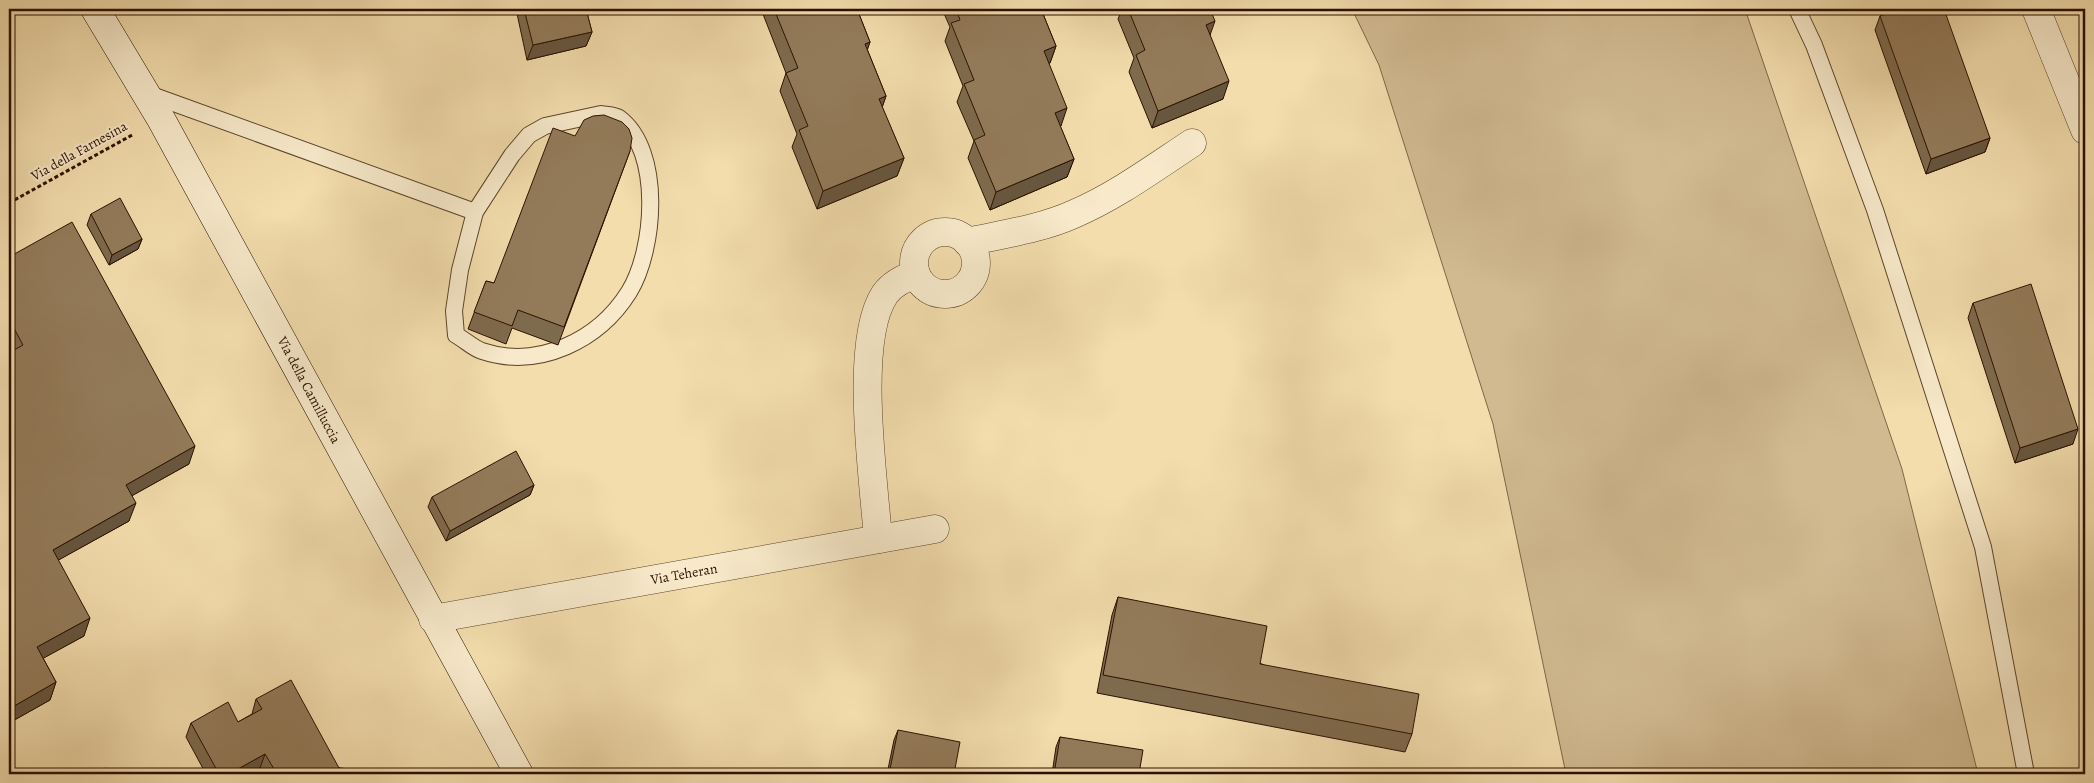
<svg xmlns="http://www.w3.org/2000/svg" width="2094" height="783" font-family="Alegreya,serif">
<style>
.green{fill:#d1ba90;stroke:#7e6648}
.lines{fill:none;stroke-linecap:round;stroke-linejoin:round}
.service-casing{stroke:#5d442b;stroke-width:18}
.minor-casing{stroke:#5d442b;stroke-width:29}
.secondary-casing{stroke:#2b1100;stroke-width:29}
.path{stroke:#2b1100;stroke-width:3;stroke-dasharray:4 2.5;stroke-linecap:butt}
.service{stroke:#f7e9ca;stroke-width:16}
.minor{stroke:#f7e9ca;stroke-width:28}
.secondary{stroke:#f7e9ca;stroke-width:28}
.wall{fill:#7e6a4d;stroke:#2b1100}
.shaded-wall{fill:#67563f;stroke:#2b1100}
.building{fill:#937b5a;stroke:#2b1100}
.labels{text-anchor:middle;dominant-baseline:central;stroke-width:4;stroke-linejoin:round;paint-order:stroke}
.street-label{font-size:14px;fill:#2b1100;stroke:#f7e9ca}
</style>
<rect width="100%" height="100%" fill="#f3ddad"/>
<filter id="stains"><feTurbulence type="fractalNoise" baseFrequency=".004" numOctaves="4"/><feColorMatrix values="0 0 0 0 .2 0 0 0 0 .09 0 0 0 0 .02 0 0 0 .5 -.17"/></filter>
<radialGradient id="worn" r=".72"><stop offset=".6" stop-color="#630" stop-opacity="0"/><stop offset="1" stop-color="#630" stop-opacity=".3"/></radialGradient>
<polygon class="green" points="1352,9 1745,9 1902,469 1978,774 1566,774 1493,424 1379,65"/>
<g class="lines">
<g class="service-casing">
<g id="service">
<polyline points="1797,9 1814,45 1875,210 1983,547 2026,774"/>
<polyline points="146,93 475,212"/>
<path d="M601,114C606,115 615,115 619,118C663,151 655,250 629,292C599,340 539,370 482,351C473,348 465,340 456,335L454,311L460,270L475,212L512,155L529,135L545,126Z"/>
</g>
</g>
<g class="minor-casing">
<g id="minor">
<polyline points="2036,9 2085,130"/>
<circle cx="945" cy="263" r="31"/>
<path d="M967,242C1003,234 1041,229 1074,214C1116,196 1154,168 1192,143"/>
<path d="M878,539C874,481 853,341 885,294C893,283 904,278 916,274"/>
<polyline points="433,619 935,529"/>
</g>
</g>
<g class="secondary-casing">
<polyline id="secondary" points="95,9 161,119 519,774"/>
</g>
<polyline class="path" points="9,203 134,134"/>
<use href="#service" class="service"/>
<use href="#minor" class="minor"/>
<use href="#secondary" class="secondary"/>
</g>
<g class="wall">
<polygon points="516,9 586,9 592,32 586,46 527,60"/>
<polygon points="761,9 857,9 870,42 867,49 886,96 882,107 904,158 897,176 817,209 792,147 797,134 780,91 786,73"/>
<polygon points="942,9 1041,9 1056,46 1050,63 1049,64 1061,126 1060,126 1074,159 1067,177 990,210 968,158 974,141 957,102 963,86 945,41 950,27"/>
<polygon points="1122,9 1210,9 1210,35 1223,99 1152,128 1129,72 1134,58 1118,19"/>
<polygon points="1880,16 1990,138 1985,152 1926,174 1875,30"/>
<polygon points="575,136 630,151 558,345 512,328 506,344 468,329 486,281 494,283"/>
<polygon points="91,214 142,239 138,249 109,265 87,225"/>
<polygon points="9,257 189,464 131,496 129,521 58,560 84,636 43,658 56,682 50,700 9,723 11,352 9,348"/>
<polygon points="1973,303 2073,444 2015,463 1968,318"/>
<polygon points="534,485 530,495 446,541 428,507 432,497"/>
<polygon points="1118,597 1412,734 1405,752 1097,693 1112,615"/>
<polygon points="256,699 339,768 377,774 264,774 260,768 249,774 206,774 186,737 191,723 238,722 252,714"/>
<polygon points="898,730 954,774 887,774 894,740"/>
<polygon points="1060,737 1139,774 1052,774 1056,747"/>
</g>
<g class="shaded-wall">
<polygon points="1215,21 1209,38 1206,25"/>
<polygon points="592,32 586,46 527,60 533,45"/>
<polygon points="870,42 864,60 865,44"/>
<polygon points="1056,46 1050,63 1037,69 1044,51"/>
<polygon points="1229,81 1223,99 1152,128 1158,111"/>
<polygon points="886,96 880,114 879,99"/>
<polygon points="1067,108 1061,126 1048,131 1055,113"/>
<polygon points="1990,138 1985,152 1926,174 1931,159"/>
<polygon points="904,158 897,176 817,209 823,191"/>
<polygon points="1074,159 1067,177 990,210 996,192"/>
<polygon points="142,239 138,249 109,265 112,255"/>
<polygon points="2078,429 2073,444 2015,463 2020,448"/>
<polygon points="195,446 189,464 119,503 126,485"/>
<polygon points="534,485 530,495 446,541 450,531"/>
<polygon points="136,503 129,521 46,567 53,550"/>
<polygon points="90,618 84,636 31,665 37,647"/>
<polygon points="56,682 50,700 9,723 9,709"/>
<polygon points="265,754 260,768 249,774 229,774"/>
</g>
<g class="building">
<polygon points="524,9 586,9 592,32 533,45"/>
<polygon points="774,9 857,9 870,42 865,44 886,96 879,99 904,158 823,191 799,130 808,126 786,73 798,68"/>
<polygon points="956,9 1041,9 1056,46 1044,51 1067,108 1055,113 1074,159 996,192 974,140 985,135 964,84 974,80 951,23 960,20"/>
<polygon points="1128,9 1210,9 1215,21 1206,25 1229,81 1158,111 1136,55 1145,50"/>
<polygon points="1899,9 1944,9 1990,138 1931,159 1880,16"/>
<polygon points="604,115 622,122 629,129 632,138 630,151 564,327 518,310 512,326 474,312 486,281 494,283 553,128 575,136 584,120 593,116"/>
<polygon points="120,198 142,239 112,255 91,214"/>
<polygon points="72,222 195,446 126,485 136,503 53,550 90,618 37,647 56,682 9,709 9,353 23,345 9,319 9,257"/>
<polygon points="2031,284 2078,429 2020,448 1973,303"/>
<polygon points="516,451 534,485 450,531 432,497"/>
<polygon points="1118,597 1267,626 1260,664 1419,694 1412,734 1103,675"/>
<polygon points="291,680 339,768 378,771 377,774 277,774 265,754 229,774 219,774 191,723 228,702 238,722 262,709 256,699"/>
<polygon points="898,730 960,742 954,774 889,774"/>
<polygon points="1060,737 1143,750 1139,774 1054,774"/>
<polygon points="106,768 108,774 89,774"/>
</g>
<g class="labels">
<g class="street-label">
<text transform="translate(79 151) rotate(-29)">Via della Farnesina</text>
<text transform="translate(309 390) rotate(62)">Via della Camilluccia</text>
<text transform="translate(684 574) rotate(-10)">Via Teheran</text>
</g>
</g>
<rect width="2094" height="783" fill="none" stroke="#f3ddad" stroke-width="30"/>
<rect x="10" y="10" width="2074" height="763" fill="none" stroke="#2b1100" stroke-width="2.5"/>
<rect x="15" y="15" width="2064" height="753" fill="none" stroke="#2b1100"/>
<rect width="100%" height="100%" filter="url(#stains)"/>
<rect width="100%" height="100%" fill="url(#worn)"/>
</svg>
